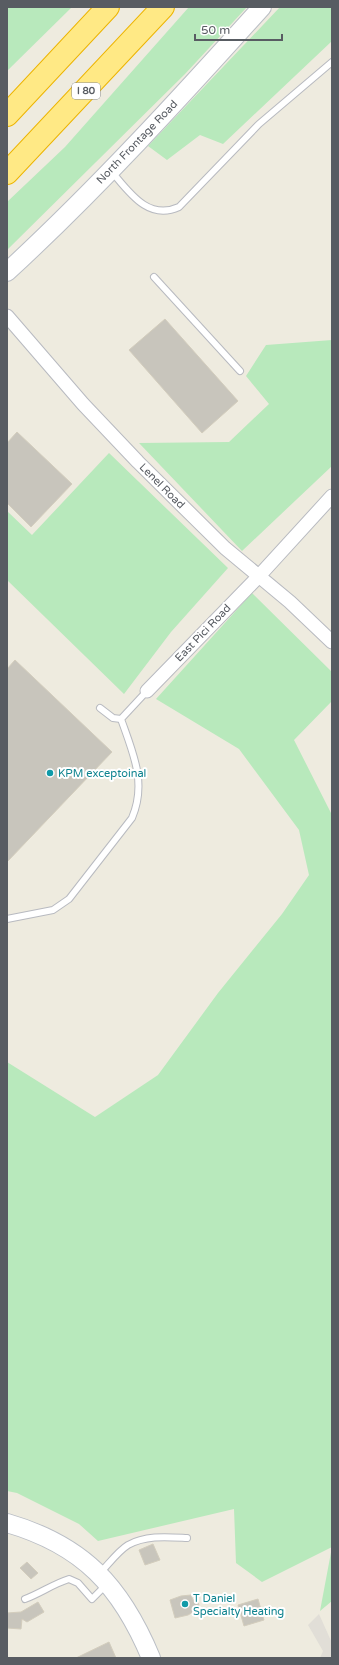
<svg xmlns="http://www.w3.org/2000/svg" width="339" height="1665" font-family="'Varela Round',sans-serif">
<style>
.industrial{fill:#e1ded7}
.green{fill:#b8e9bc}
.building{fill:#c8c5bc;stroke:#d3cdbd}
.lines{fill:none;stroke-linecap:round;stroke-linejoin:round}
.lane-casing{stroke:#b8bac0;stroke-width:8}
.street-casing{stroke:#b8bac0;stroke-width:15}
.secondary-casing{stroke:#babec5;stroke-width:20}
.highway-casing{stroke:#edb400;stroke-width:24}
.lane{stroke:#fff;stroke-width:6}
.street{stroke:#fff;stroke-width:13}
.secondary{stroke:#fff;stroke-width:18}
.highway{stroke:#ffe985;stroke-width:22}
.culture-dot{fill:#0f9aa8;stroke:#fff;stroke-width:1.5}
.labels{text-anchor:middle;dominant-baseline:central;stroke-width:4;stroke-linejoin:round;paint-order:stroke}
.shield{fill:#fff;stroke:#8a8d91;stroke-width:1}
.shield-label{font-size:10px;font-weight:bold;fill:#585c62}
.street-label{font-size:11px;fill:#585c62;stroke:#fff}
.culture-label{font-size:11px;fill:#0d838f;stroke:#fff;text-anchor:start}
</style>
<rect width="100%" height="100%" fill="#eeebdf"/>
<polygon class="industrial" points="319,1614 332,1643 332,1658 320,1658 323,1651 308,1625"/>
<g class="green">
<polygon points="7,7 72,7 7,71"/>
<polygon points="189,7 247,7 185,74 7,250 7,202 65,147"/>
<polygon points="280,7 332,7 332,41 223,144 200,135 167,160 148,146"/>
<polygon points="332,340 332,466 242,551 139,443 229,442 269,404 246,376 266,345"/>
<polygon points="109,453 228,568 171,632 124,694 7,580 7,511 32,535"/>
<polygon points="252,593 332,672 332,701 294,740 332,815 332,1601 320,1611 332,1547 262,1582 236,1563 234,1509 98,1541 79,1524 17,1493 7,1491 7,1062 95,1117 158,1075 218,993 282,914 309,875 299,830 239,749 156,699"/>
</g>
<g class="building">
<polygon points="165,319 238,401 202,433 129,350"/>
<polygon points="17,432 72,484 31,527 7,503 7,443"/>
<polygon points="15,660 112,752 7,862 7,669"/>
<polygon points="153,1544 160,1560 145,1565 139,1550"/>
<polygon points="27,1562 38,1573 31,1579 20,1568"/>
<polygon points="191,1595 193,1600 197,1599 200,1608 188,1615 175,1618 170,1600 181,1596"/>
<polygon points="258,1599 264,1620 244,1626 238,1605"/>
<polygon points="38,1602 44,1612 27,1622 22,1619 21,1629 7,1628 7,1613 21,1612"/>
<polygon points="109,1642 116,1658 76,1658"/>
</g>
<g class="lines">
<g class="lane-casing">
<g id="lane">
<path d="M112,172C129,192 148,221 179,207L259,124L332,62"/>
<polyline points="154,277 240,371"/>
<polyline points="100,708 113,718 121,719"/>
<path d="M7,919L53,910L69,899L132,818C147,783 133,753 121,719L147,691"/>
<path d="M99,1574C108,1565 118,1551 128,1545C146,1535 167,1537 187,1538"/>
<path d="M25,1599C41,1593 53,1584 69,1579L78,1583L92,1599L106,1585"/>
</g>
</g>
<g class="street-casing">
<g id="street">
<polyline points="7,316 83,404 138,462 225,548 290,602 332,642"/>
<polyline points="147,691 259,576 332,496"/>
</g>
</g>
<g class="secondary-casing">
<g id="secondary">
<path d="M7,272C97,189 180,98 262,7"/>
<path d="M7,1523C83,1545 121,1586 151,1658"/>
</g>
</g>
<g class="highway-casing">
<g id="highway">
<polyline points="7,115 108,7"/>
<polyline points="7,173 163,7"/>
</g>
</g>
<use href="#lane" class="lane"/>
<use href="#street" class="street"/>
<use href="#secondary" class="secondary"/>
<use href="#highway" class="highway"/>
</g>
<g class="culture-dot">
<circle cx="50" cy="773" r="4"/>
<circle cx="185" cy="1604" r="4"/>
</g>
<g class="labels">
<rect class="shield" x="72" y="83" width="28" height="16" rx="3"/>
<g class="shield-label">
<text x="86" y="91">I 80</text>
</g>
<g class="street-label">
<text transform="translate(137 142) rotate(-46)">North Frontage Road</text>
<text transform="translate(162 486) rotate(45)">Lenel Road</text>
<text transform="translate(203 633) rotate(-46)">East Pici Road</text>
</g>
<g class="culture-label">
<text x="58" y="773">KPM exceptoinal</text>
<text x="193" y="1598">T Daniel<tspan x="193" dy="13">Specialty Heating</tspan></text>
</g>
</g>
<rect width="339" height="1665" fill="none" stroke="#585c62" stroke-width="16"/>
<path d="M195 34v6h87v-6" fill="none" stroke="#585c62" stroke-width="2"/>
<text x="201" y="34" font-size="12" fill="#585c62" stroke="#ffffff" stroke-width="3" paint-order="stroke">50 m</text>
</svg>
